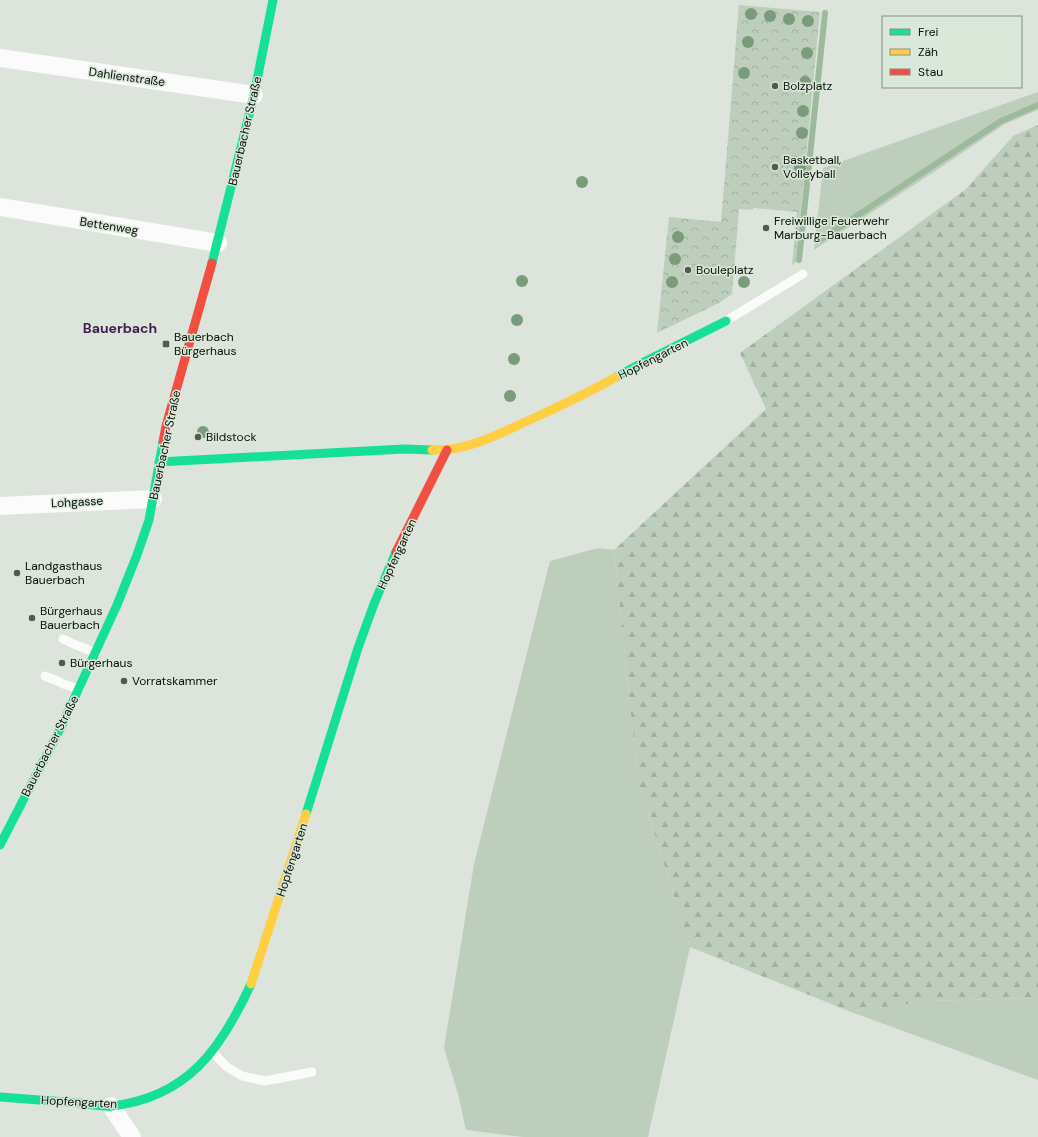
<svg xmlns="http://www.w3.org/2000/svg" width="1038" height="1137" font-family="'DM Sans',sans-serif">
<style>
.grass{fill:#bdcebc}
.forest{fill:url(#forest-firs)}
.park{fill:url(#park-crowns)}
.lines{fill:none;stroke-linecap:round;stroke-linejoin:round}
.stream{stroke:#9dbb9c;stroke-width:6}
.lane{stroke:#fafbfa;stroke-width:9}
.street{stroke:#fafbfa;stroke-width:18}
.fast{stroke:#16e098;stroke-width:9}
.slow{stroke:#ffcf43;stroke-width:9}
.jam{stroke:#f24e42;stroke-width:9}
.tree{fill:#7b9c7b}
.poi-dot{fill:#535852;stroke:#dae8d9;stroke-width:1.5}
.labels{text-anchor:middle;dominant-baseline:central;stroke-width:3;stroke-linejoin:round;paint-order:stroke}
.street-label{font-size:12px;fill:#080d08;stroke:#dae8d9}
.poi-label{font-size:12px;fill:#080d08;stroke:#dae8d9;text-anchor:start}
.quarter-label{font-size:14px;font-weight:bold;fill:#411b52;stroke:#dae8d9}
</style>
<defs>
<pattern id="forest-firs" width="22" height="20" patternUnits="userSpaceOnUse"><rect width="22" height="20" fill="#bdcebc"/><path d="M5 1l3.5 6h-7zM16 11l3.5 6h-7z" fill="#a1b0a0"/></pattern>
<pattern id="park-crowns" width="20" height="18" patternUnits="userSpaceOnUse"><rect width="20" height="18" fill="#bdcebc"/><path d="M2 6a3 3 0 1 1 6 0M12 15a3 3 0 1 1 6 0" fill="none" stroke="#a1b0a0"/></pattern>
</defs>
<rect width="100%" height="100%" fill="#dde4dc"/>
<g class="grass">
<polygon points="1038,92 1038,110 1005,124 937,170 814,250 823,168"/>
<polygon points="598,548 614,550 638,781 690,947 648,1137 523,1137 466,1130 458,1094 444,1048 474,864 550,561"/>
<polygon points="1038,998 1038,1080 851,1012 927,1001"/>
</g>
<polygon class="forest" points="1038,125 1038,998 927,1001 851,1012 690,947 638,781 614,550 766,409 740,353 966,189 1013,136"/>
<polygon class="park" points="739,5 820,12 796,262 792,265 797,212 753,208 753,210 739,209 732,294 719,303 657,333 669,217 721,222"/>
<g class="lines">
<g class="stream">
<polyline points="820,240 1001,121 1038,105"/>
<polyline points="799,260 825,13"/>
</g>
<g class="lane">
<polyline points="726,321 803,274"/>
<polyline points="63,639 76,645"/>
<polyline points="79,646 96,653"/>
<polyline points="45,676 60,682"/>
<polyline points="63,684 79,689"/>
<polyline points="213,1053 227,1067 242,1076 265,1081 312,1072"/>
</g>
<g class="street">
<polyline points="0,58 254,95"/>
<polyline points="0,207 218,243"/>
<polyline points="0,506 153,499"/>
<polyline points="111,1106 132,1137"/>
</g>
<g class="fast">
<polyline points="212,263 254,95 273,0"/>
<polyline points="616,377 644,362 726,321"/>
<polyline points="159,462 404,449 432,450"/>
<polyline points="306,814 358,648 374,604 396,552"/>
<polyline points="0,845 62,725 117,605 137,555 149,520 163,442"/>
<path d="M0,1097C26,1099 53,1101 79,1103C90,1104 102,1107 112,1106C188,1097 221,1049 251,984"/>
</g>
<g class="slow">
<path d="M432,450C470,451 500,433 534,418C562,405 590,392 616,377"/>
<polyline points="251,984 306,814"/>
</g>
<g class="jam">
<polyline points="163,442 166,426 212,263"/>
<polyline points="396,552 447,450"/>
</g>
</g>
<g class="tree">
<circle cx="751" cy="14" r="6"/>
<circle cx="770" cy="16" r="6"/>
<circle cx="789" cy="19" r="6"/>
<circle cx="808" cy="21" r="6"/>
<circle cx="748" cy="42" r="6"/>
<circle cx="807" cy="53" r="6"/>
<circle cx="744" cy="73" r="6"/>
<circle cx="805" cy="82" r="6"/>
<circle cx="803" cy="111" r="6"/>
<circle cx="802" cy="133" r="6"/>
<circle cx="800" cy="168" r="6"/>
<circle cx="582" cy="182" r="6"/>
<circle cx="678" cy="237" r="6"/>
<circle cx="675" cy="259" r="6"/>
<circle cx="522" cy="281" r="6"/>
<circle cx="672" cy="282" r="6"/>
<circle cx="744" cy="282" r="6"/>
<circle cx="517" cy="320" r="6"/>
<circle cx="514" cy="359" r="6"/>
<circle cx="510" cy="396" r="6"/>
<circle cx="203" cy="432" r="6"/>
</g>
<g class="poi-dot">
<circle cx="775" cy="86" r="4"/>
<circle cx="775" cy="167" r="4"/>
<circle cx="766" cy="228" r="4"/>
<circle cx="688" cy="270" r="4"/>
<rect x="162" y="340" width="8" height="8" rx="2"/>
<circle cx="198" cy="437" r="4"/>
<circle cx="17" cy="573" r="4"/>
<circle cx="32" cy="618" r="4"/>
<circle cx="62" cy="663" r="4"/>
<circle cx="124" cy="681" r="4"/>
</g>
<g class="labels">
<g class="street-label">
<text transform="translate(127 77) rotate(8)">Dahlienstraße</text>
<text transform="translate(245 131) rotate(-77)">Bauerbacher Straße</text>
<text transform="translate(109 226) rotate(9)">Bettenweg</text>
<text transform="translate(653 359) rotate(-27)">Hopfengarten</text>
<text transform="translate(165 445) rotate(-78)">Bauerbacher Straße</text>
<text transform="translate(77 502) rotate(-3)">Lohgasse</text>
<text transform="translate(397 554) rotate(-65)">Hopfengarten</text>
<text transform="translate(50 746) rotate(-63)">Bauerbacher Straße</text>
<text transform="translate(292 860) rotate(-72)">Hopfengarten</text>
<text transform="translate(79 1102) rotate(3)">Hopfengarten</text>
</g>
<g class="poi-label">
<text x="783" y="86">Bolzplatz</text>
<text x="783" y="160">Basketball,<tspan x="783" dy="14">Volleyball</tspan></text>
<text x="774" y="221">Freiwillige Feuerwehr<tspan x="774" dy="14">Marburg-Bauerbach</tspan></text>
<text x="696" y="270">Bouleplatz</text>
<text x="174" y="337">Bauerbach<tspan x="174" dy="14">Bürgerhaus</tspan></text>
<text x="206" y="437">Bildstock</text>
<text x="25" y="566">Landgasthaus<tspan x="25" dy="14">Bauerbach</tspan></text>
<text x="40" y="611">Bürgerhaus<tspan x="40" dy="14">Bauerbach</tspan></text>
<text x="70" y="663">Bürgerhaus</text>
<text x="132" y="681">Vorratskammer</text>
</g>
<g class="quarter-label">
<text x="120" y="328">Bauerbach</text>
</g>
</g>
<rect x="882" y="16" width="140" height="72" fill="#dae8d9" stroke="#869085"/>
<rect x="890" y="29" width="20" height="6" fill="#16e098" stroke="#869085"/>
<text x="918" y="36" font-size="12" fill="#080d08">Frei</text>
<rect x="890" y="49" width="20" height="6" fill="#ffcf43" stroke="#869085"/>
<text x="918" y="56" font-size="12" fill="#080d08">Zäh</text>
<rect x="890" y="69" width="20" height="6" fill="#f24e42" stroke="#869085"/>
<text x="918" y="76" font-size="12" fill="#080d08">Stau</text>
</svg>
